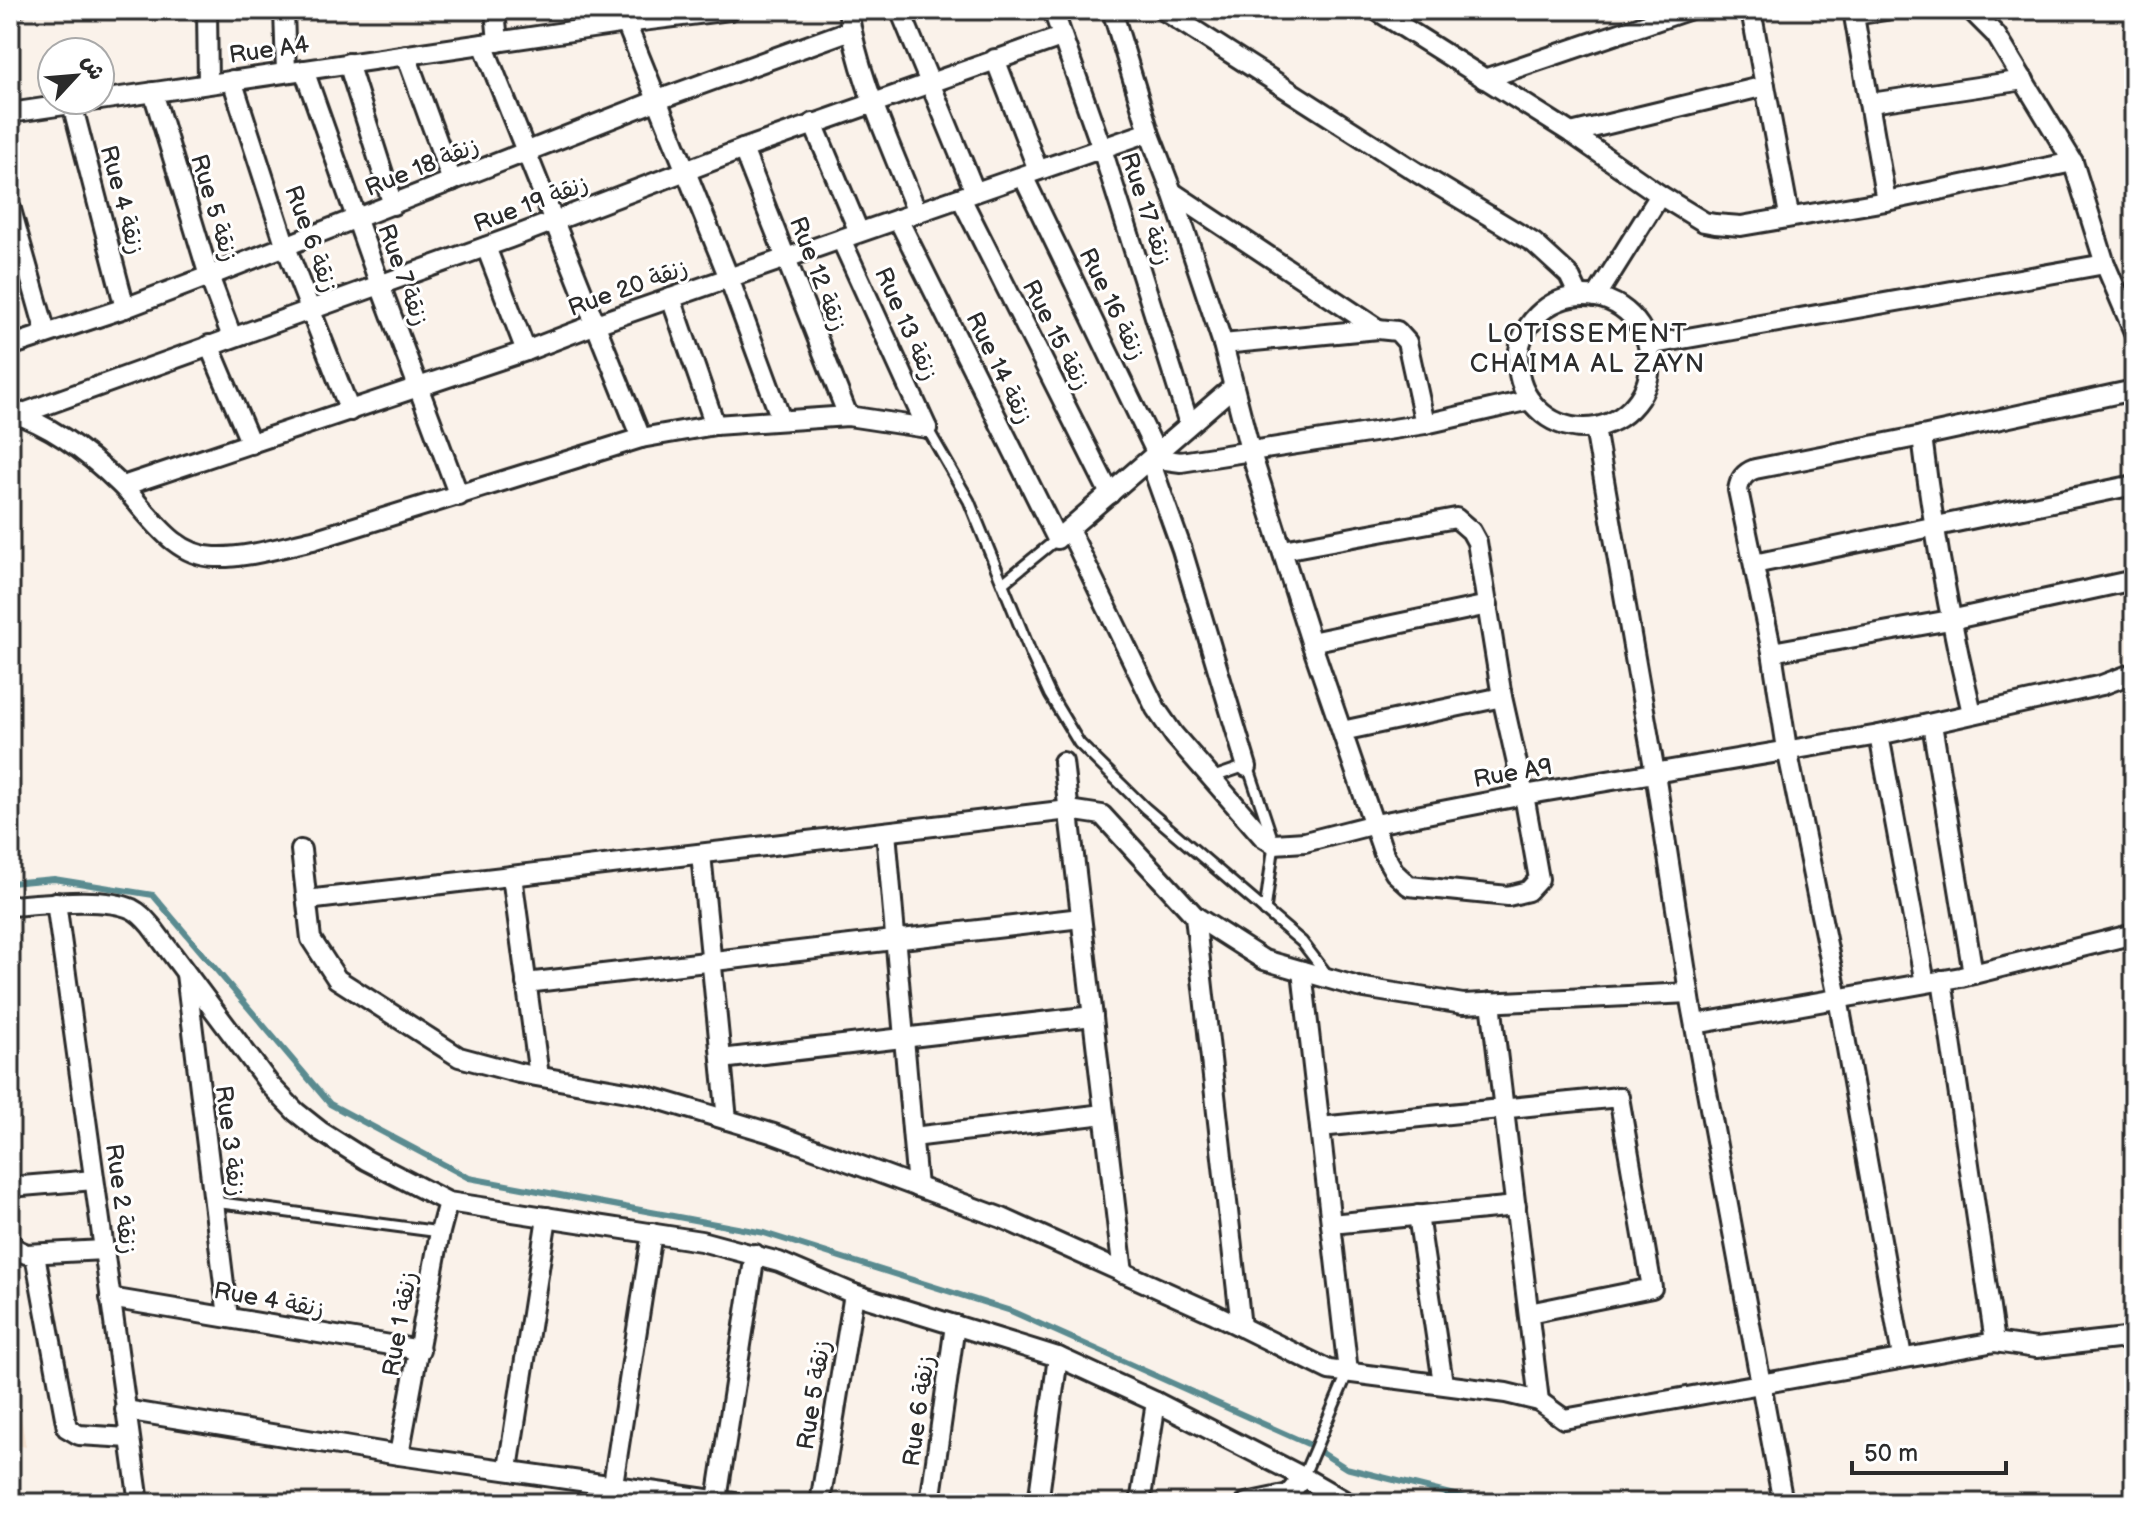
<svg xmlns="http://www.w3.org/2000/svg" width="2144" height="1513" font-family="'Balsamiq Sans','Playpen Sans Arabic',sans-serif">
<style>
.built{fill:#f5e2d1}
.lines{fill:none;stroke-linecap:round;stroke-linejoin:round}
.stream{stroke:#5a8b90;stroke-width:6}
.lane-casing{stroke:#2b2b2b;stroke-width:15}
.street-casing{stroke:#2b2b2b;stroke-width:24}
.lane{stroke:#fff;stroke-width:9}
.street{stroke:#fff;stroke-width:18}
.labels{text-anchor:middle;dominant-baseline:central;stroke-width:6;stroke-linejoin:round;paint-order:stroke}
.street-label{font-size:24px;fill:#2b2b2b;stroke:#fff}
.neighbourhood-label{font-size:26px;letter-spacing:2px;fill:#2b2b2b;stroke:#fff}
</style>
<rect width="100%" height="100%" fill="#faf2ea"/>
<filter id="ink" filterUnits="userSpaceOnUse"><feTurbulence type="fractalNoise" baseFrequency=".0125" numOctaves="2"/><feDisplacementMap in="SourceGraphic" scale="16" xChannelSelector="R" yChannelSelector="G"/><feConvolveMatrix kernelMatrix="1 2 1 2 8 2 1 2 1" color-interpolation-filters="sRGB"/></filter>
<g filter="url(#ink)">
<polygon class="built" points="10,1350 26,1447 10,1444"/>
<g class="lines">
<polyline class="stream" points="10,883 54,879 153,895 330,1104 469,1178 764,1233 1011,1311 1308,1444 1346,1468 1486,1503"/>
<g class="lane-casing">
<g id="lane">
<polyline points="10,12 21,10"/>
<polyline points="927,428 969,501 1032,656 1050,695 1079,743 1145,808 1302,942 1328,976"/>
<polyline points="1003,583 1057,539"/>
<polyline points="1211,778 1243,767 1249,769 1274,844 1265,911"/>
<polyline points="214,1202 440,1232"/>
<polyline points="1303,1477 1348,1372"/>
</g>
</g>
<g class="street-casing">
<g id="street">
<polyline points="207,10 208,83"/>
<polyline points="284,10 286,72"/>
<polyline points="495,10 498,42"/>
<path d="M848,10C858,80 892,147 917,213"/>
<polyline points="900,10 975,192"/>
<polyline points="1053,10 1102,149 1189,424"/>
<polyline points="1112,10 1149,132 1172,192 1223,344 1250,450 1311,642 1384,854 1395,873 1409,886 1508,896 1528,891 1539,879 1524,795 1502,697 1477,542 1471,531 1456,518 1283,550"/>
<polyline points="1163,10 1418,173 1534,243 1569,275 1579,296"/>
<polyline points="1376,10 1571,133 1660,195 1704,222 1715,224 1741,226 1886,201 2073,162"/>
<polyline points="1751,10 1789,215"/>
<polyline points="1853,10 1886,201"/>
<polyline points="1971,10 1996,35 2073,162 2105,264 2134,332"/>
<polyline points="1854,15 1886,10"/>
<polyline points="626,23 729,278 781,419"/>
<polyline points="483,44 641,438"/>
<polyline points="406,55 452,181"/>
<polyline points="995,59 1038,170"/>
<polyline points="348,63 393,205"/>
<polyline points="304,70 380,285 459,496"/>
<polyline points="1484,79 1688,10"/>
<polyline points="232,80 286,247 350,411"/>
<polyline points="153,92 209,276 232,337"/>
<polyline points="100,100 626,23 730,10"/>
<polyline points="1871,103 2024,80"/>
<polyline points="72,104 125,308"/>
<polyline points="10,113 98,100"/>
<polyline points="813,123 859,232"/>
<polyline points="1571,133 1765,86"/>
<polyline points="743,149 848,416"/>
<polyline points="1023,176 1157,454 1166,460 1181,462 1425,424 1530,400"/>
<polyline points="1172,192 1378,329 1223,344"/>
<polyline points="961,198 1110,494"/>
<polyline points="10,206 46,333"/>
<polyline points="898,219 1057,539 1233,387"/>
<polyline points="841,239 927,428"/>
<polyline points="486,247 526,351"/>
<circle cx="1584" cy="362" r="66"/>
<polyline points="1596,297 1660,195"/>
<polyline points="671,298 715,425"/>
<polyline points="1378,329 1397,331 1407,342 1425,424"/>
<polyline points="209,345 251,444"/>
<polyline points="1648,345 2105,264"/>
<polyline points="10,346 125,308 209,276 658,100 851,30"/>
<path d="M12,413C52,425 90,455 120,484C148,511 171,556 215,557C247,558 282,547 313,540L641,438L715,425L848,416L927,428"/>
<polyline points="18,415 510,238 743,149 1061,37"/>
<polyline points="1595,428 1655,773 1691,1005 1783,1503"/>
<path d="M1922,436C1933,530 1950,621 1972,713"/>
<polyline points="1150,461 1182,550 1247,767"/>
<polyline points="123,486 526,351 596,324 1149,132"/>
<polyline points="1069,529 1156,709 1174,735 1263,837 1274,844 1305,842 1375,824 1524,795 1879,735 2102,685 2134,673"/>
<polyline points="1754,564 2134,485"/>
<polyline points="1311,642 1488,605"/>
<polyline points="1772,652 1950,620 2134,580"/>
<polyline points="1932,724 1973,974"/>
<polyline points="1342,731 1502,697"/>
<polyline points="1879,735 1925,983"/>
<polyline points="1063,762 1123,1273"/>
<polyline points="886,832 917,1187"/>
<polyline points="301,850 311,939 337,979 459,1057 519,1073 644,1095 774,1134 1002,1218 1213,1313 1329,1370 1506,1393 1539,1401 1564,1419 1995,1342 2036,1348 2134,1337"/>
<polyline points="701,854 727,1120"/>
<polyline points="512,876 539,1076"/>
<polyline points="307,900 1069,810 1102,815 1195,916 1264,960 1358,987 1463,1004 1689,993"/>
<polyline points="56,902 139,1503"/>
<path d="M10,906C41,904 104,896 132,909C140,913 145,919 151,926L270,1085L296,1112L320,1131L366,1160L448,1202L701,1241L779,1262L854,1294L1058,1357L1156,1402L1303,1477L1348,1503"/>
<polyline points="1195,916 1241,1327"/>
<polyline points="1302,971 1348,1372"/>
<polyline points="186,974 228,1317"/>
<polyline points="1942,980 1995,1342"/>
<polyline points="526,983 1081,918"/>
<polyline points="1491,1002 1539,1401"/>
<polyline points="1695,1024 1961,977 2134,934"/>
<polyline points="721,1059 1093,1016"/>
<polyline points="1320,1127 1619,1097 1652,1288 1529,1313"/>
<polyline points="913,1137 1104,1114"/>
<polyline points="10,1187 94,1180"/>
<polyline points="1418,1215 1443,1383"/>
<polyline points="1331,1224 1516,1206"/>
<polyline points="10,1241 14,1248 26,1254 104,1250"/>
<polyline points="35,1255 67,1428 79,1435 129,1438"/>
<polyline points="110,1298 420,1350"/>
<path d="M1902,1357L1838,998L1787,749L1772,652L1738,490C1740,479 1744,473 1755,469L1922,436L2134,390"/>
<polyline points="125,1410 399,1455 734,1503"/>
<polyline points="399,1455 440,1232 448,1202"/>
<polyline points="508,1469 547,1217"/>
<polyline points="613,1484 652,1233"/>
<polyline points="717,1500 755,1254"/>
<polyline points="820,1503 854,1294"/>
<polyline points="930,1503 955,1325"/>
<polyline points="1038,1503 1058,1357"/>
<polyline points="1140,1503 1156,1402"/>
<polyline points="1246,1503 1289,1494 1303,1477"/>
</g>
</g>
<use href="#lane" class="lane"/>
<use href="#street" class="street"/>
</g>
</g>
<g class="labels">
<g class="street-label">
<text transform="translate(269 50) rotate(-8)">Rue A4</text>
<text transform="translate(422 167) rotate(-22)">Rue 18 زنقة</text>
<text transform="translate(122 200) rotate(75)">Rue 4 زنقة</text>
<text transform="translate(531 204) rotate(-21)">Rue 19 زنقة</text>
<text transform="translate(214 208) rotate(73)">Rue 5 زنقة</text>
<text transform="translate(1146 209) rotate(72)">Rue 17 زنقة</text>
<text transform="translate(311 239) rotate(70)">Rue 6 زنقة</text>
<text transform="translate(818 274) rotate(69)">Rue 12 زنقة</text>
<text transform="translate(403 275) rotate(70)">Rue 7 زنقة</text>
<text transform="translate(628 288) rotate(-20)">Rue 20 زنقة</text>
<text transform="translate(1112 304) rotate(64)">Rue 16 زنقة</text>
<text transform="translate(906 324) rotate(66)">Rue 13 زنقة</text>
<text transform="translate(1056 335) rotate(63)">Rue 15 زنقة</text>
<text transform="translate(999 368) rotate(64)">Rue 14 زنقة</text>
<text transform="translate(1513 773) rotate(-10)">Rue A9</text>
<text transform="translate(230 1141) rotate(83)">Rue 3 زنقة</text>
<text transform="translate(121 1199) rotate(82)">Rue 2 زنقة</text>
<text transform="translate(269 1300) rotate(10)">Rue 4 زنقة</text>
<text transform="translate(400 1324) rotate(-80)">Rue 1 زنقة</text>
<text transform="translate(814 1395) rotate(-81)">Rue 5 زنقة</text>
<text transform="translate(919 1411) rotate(-82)">Rue 6 زنقة</text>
</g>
<g class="neighbourhood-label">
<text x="1588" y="334">LOTISSEMENT<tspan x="1588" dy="30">CHAIMA AL ZAYN</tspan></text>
</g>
</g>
<rect width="2144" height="1513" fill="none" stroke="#fff" stroke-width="40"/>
<rect x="20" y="20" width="2104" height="1473" fill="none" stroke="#2b2b2b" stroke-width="3" filter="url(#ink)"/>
<g transform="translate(76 76) rotate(64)"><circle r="38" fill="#ffffff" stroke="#aaaaaa" stroke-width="2"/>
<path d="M0-6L14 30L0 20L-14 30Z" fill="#2b2b2b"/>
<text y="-12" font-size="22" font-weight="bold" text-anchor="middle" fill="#2b2b2b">ش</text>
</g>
<path d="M1852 1461v12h154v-12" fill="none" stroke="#2b2b2b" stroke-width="4"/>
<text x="1864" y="1461" font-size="24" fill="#2b2b2b" stroke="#ffffff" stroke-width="6" paint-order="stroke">50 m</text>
</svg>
